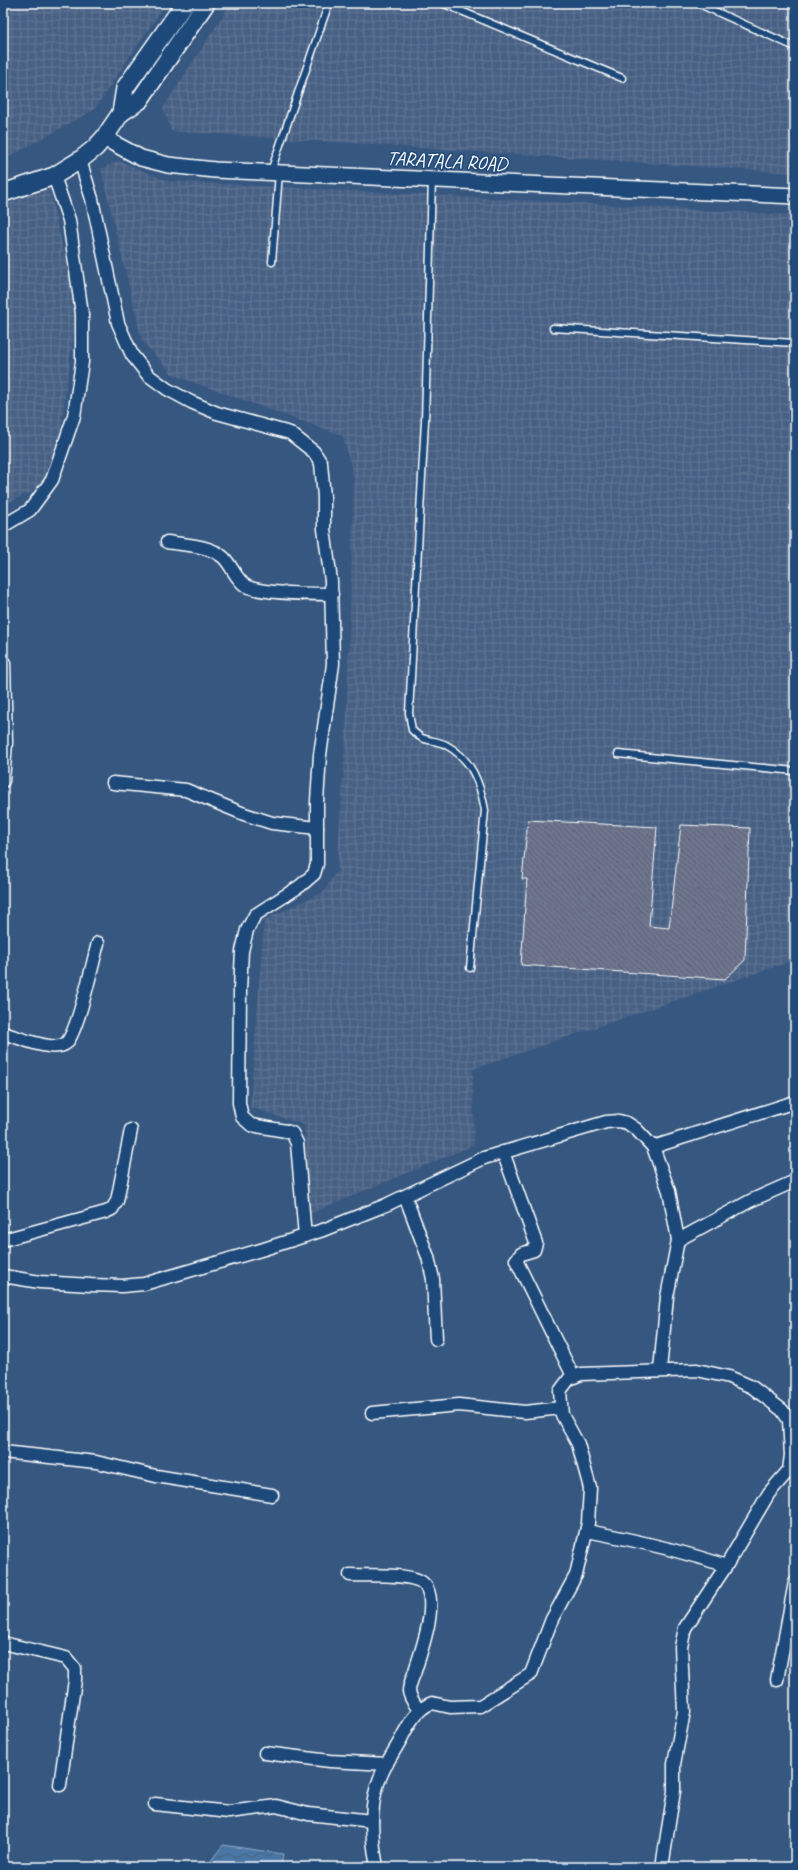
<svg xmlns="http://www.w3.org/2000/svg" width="798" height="1870" font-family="Caveat,sans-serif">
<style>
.industrial{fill:url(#industrial-grid)}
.water{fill:url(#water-waves);stroke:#92adc9}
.building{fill:url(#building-back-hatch);stroke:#fff}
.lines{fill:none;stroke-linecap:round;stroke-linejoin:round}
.service-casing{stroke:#fff;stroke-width:9}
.minor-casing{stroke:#fff;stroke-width:15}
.tertiary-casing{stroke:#fff;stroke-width:18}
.secondary-casing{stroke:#fff;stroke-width:20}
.service{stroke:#1f4a7a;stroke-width:6}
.minor{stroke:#1f4a7a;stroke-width:12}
.tertiary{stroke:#1f4a7a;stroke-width:15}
.secondary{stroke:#1f4a7a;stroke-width:17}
.labels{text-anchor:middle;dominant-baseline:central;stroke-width:3;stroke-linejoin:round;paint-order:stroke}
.street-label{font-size:20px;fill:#fff;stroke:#1f4a7a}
</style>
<defs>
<pattern id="industrial-grid" width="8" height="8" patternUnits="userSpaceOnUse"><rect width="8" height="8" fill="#466084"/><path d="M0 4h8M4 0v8" fill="none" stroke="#627896"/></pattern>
<pattern id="water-waves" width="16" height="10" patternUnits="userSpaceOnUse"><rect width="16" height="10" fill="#4976a5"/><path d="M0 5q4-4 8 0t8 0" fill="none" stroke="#4a6178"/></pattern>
<pattern id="building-back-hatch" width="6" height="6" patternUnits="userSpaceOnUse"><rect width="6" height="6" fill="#6d758f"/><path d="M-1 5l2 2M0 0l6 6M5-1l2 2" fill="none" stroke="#5c606e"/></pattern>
</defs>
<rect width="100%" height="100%" fill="#365780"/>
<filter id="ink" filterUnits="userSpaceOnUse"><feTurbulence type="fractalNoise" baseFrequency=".025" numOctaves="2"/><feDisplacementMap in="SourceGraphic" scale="8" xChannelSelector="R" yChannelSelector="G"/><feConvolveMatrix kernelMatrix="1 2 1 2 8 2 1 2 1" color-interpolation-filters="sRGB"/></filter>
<g filter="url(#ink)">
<g class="industrial">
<polygon points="3,3 166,3 94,110 3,160"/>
<polygon points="231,3 795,3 795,173 171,131 163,108"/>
<polygon points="119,161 168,181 795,215 795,960 473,1069 474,1145 309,1214 304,1125 250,1107 264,920 323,892 337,871 347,711 354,480 343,436 173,375 142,341 101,169"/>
<polygon points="49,187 77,309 57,457 36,490 3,505 3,205"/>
</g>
<polygon class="water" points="223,1845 283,1854 281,1867 206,1867"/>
<polygon class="building" points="528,820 657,827 649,926 669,928 681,825 750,828 745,960 725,979 521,965 527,879 522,879"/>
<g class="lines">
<g class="service-casing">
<g id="service">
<polyline points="442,3 622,78"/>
<polyline points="697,3 795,47"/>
<polyline points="271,171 329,3"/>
<path d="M432,180L425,421L409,713L412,730C415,733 418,736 422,738C429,741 439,741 446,745C472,759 480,783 485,810L470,968"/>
<polyline points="272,262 279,173"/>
<polyline points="553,328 795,343"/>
<polyline points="618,754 795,771"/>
</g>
</g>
<g class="minor-casing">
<g id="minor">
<polyline points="80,160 92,199 118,323 132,355 148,375 167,389 191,402 217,413 290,433 314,452 321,463 324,497 324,529 331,581 333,664 320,755 317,801 317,864 314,874 300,886 255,915 247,930 242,951 240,989 239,1103 242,1117 251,1125 286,1131 292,1133 297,1143 305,1236"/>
<polyline points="3,526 30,510 52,480 74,416 82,362 82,314 69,220 54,176"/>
<path d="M167,542C184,545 209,545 223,557C232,565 235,579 246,586C261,594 313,594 332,594"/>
<polyline points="3,781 6,743 4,663"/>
<polyline points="113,783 186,790 244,814 272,823 317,828"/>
<path d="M3,1033C17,1037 45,1049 59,1046C62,1046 66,1044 67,1042C78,1030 93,962 98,943"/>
<polyline points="653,1147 795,1102"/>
<polyline points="503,1152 536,1243 534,1250 521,1254 516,1260 573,1376"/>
<polyline points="405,1196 428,1257 433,1279 436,1339"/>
<polyline points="3,1240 106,1212 112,1209 117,1201 131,1130"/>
<polyline points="678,1240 750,1201 795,1181"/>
<polyline points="3,1276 40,1282 91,1285 122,1286 144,1284 264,1249 323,1230 386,1205 484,1158 606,1122 619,1121 627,1123 636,1129 653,1147 669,1191 678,1240 667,1297 660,1370"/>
<polyline points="372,1413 459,1405 525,1412 561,1408"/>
<polyline points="3,1452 96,1462 156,1476 272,1495"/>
<path d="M587,1531C634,1540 680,1550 726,1566"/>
<path d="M350,1575C367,1576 405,1573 420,1581C443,1594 421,1651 415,1671C413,1677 409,1685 409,1691C410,1699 415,1704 419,1710"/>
<polyline points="3,1643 66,1658 75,1669 75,1680 60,1785"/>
<polyline points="777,1680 795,1582"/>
<polyline points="265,1753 330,1761 387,1764"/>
<polyline points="155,1804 229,1812 276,1806 308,1814 372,1821"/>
<path d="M377,1867C371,1835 368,1801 383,1771C388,1760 395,1750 401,1739C408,1725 416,1709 432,1703L450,1707L480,1706L531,1674L552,1619L576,1575L588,1523L590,1488L578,1444L562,1415L560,1391L569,1379L581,1374L697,1370L729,1377L752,1387L782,1410L789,1420L791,1455L789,1470L769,1493L726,1566L685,1628L681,1647L684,1712L674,1764V1791L662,1867"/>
</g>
</g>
<g class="tertiary-casing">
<polyline id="tertiary" points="104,138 141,158 168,165 215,170 795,196"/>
</g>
<g class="secondary-casing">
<g id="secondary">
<polyline points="121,113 125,88 185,3"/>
<polyline points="3,193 54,176 80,160 95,148 104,138 121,113 139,101 206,3"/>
</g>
</g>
<use href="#service" class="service"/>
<use href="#minor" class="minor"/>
<use href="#tertiary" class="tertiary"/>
<use href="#secondary" class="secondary"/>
</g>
</g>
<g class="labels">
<g class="street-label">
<text transform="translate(447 161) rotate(3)">TARATALA ROAD</text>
</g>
</g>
<rect width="798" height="1870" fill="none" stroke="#1f4a7a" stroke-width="16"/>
<rect x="8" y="8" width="782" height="1854" fill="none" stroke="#fff" stroke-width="1.5" filter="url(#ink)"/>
</svg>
